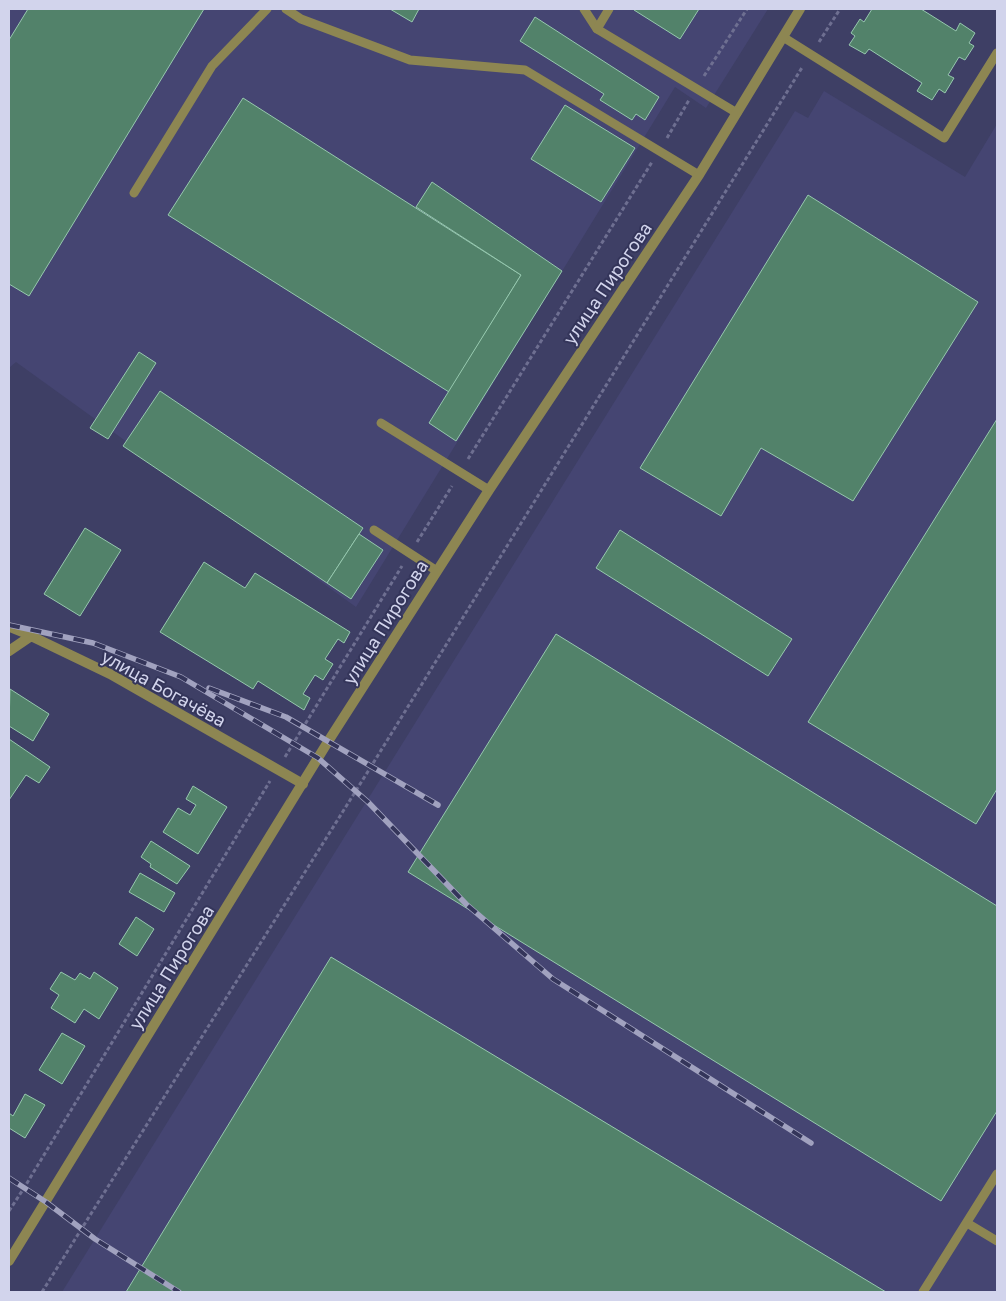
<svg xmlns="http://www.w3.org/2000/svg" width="1006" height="1301" font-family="'Golos Text',sans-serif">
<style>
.built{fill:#454572}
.building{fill:#52826a;stroke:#96c8ae}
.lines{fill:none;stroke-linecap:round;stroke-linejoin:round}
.path{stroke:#6e6f91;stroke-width:3;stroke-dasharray:4 2.5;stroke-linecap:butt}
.service{stroke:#8d8652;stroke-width:9}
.minor{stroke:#8d8652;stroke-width:10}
.tertiary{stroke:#8d8652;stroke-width:10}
.rail-casing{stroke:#a1a2bf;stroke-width:5.5}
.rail{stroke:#34355a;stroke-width:4;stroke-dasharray:11;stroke-linecap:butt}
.labels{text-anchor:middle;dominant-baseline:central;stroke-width:4;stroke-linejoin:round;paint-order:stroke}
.street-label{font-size:18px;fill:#d2d4ec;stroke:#34355a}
</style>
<rect width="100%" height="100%" fill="#3e3f65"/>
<g class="built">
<polygon points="9,9 768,9 706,108 675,87 356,607 16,362 9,368"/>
<polygon points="824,91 965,177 997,124 997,1292 62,1292 795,111 808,118"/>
</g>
<g class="building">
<polygon points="28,9 204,9 29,296 9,284 9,40"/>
<polygon points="390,9 419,9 412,22"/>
<polygon points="635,9 699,9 680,39 634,10"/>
<polygon points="872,9 921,9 956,31 960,23 975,33 969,43 974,46 965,60 959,57 948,75 954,78 945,93 939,89 932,100 917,91 922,83 869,49 865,54 849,45 855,36 851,33 860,19 864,22"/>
<polygon points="535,17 659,97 645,120 636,114 632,120 600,100 604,94 520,41"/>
<polygon points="243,98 521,275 449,392 168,215"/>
<polygon points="565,105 635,148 601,202 531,159"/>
<polygon points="432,182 562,271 456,441 429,423 521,275 416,207"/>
<polygon points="808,195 978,302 853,501 761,448 721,516 640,468"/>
<polygon points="139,352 156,363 108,439 90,428"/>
<polygon points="160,391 363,528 327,583 123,446"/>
<polygon points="997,419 997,789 976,824 808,722"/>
<polygon points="85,528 121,550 80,616 44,594"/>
<polygon points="620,530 792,639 768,676 596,568"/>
<polygon points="359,534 383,550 351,599 327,583"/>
<polygon points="204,562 245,588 255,573 350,632 344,643 338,639 325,659 333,664 323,680 315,675 303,694 310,698 304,710 258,681 253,689 160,632"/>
<polygon points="556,634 997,906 997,1111 941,1201 408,872"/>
<polygon points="10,689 49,714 33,741 9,726"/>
<polygon points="9,739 50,767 39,783 26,775 9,800"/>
<polygon points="193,786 227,807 198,854 163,832 178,808 190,815 196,805 186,799"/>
<polygon points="151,841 190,866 177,884 150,867 151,864 141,857"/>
<polygon points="140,873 175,893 164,912 129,892"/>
<polygon points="136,917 154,929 137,956 119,944"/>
<polygon points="331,957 886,1292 126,1292"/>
<polygon points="61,972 75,980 80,973 90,979 94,972 118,988 99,1019 84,1009 75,1023 51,1008 59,995 50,989"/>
<polygon points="62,1033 85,1046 62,1084 39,1070"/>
<polygon points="25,1094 45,1105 25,1138 9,1128 9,1113 13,1116"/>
</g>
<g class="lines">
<g class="path">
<polyline points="819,42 840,9"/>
<polyline points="704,76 747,9"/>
<polyline points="667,138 689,100"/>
<polyline points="468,459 652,162"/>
<polyline points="417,542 452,486"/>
<polyline points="285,757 402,566"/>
<polyline points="9,1211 24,1188 270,781"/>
<polyline points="42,1292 372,765 803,66"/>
</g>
<g class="service">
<polyline points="286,9 301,19 410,60 525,70 699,175"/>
<polyline points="584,9 597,29 737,113"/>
<polyline points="597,29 609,9"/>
<polyline points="783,37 944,138 997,53"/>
<polyline points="134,193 212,66 267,9"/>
<polyline points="381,423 489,490"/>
<polyline points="374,530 437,571"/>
<polyline points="9,627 31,636"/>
<polyline points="967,1223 997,1241"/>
<polyline points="923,1292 997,1174"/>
</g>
<polyline class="minor" points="9,651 31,636 110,674 303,784"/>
<polyline class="tertiary" points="9,1261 329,740 489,490 699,175 800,9"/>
<g class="rail-casing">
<g id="rail">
<polyline points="9,625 93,643 181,677 318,758 368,802 466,904 553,979 811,1143"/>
<polyline points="209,688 286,717 438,805"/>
<polyline points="9,1178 46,1202 95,1239 179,1292"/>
</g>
</g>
<use href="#rail" class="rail"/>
</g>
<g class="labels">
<g class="street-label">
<text transform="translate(607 283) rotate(-56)">улица Пирогова</text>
<text transform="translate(385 622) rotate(-58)">улица Пирогова</text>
<text transform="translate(164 688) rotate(29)">улица Богачёва</text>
<text transform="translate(171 967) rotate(-58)">улица Пирогова</text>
</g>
</g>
<rect width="1006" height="1301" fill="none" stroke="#d2d4ec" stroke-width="20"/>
</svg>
